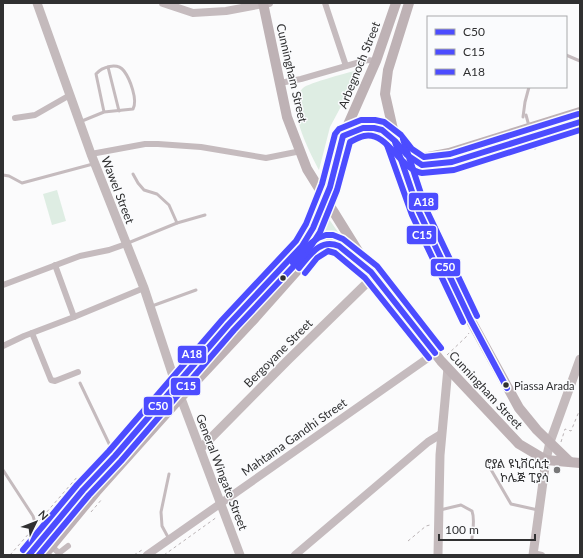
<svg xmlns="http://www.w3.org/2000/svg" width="583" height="558" font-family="Lato,'Noto Sans Ethiopic',sans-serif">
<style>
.green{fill:#deede3}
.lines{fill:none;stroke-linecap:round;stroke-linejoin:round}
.path{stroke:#bab3b5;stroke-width:1;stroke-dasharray:3 3;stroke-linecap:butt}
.service{stroke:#c5bbbe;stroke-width:3}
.minor{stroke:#c5bbbe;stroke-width:6}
.tertiary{stroke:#c5bbbe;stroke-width:8}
.secondary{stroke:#c4babc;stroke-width:9}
.primary{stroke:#beb2b5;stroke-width:10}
.service-bridge{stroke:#c5bbbe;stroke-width:3}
.bus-1-casing{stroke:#fafbfd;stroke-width:9}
.bus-2-casing{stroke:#fafbfd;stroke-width:9}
.bus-3-casing{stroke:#fafbfd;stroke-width:9}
.bus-1{stroke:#4c4cff;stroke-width:6}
.bus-2{stroke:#4c4cff;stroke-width:6}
.bus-3{stroke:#4c4cff;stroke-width:6}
.bus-dot{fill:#303031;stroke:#fafbfd;stroke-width:1.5}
.poi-dot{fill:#777778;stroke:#fafbfd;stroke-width:1.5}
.labels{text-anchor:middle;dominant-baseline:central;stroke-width:3;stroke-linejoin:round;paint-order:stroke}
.bus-label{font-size:11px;fill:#303031;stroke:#fafbfd;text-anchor:start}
.street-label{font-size:12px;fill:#303031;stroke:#fafbfd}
.poi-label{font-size:12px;fill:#303031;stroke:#fafbfd;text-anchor:end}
.line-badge{stroke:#fafbfd;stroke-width:1.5}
.badge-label{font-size:11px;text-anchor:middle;font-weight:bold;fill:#fff}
</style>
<rect width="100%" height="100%" fill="#fbfbfc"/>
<g class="green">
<path d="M361,69L330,127L319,170C310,152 284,105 303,88C308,83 351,72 361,69Z"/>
<polygon points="57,190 66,221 52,225 43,194"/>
<polygon points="324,212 345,242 333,236 322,238 312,244 323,224"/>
</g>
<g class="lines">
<g class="path">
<polyline points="447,355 466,337 469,333"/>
<polyline points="508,419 512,414"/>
<polyline points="561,442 565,429 571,431 580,409"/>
<polyline points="91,512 102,499"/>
<polyline points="39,521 78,476"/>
<polyline points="408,541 426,526 430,525"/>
<polyline points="10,555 32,530"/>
<polyline points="134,555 142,550"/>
<polyline points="164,555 217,517"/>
</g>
<g class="service">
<polyline points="566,55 580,61"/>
<polyline points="108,67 119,111"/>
<polyline points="523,117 525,102 529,87"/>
<path d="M82,121L104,112L133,109C138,100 130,79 124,71C117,62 102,67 96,74L104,112"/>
<polyline points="133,174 138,183 144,190 157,194 169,205 177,223"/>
<polyline points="3,175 9,176 22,183 93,164"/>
<polyline points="415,212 416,220"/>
<polyline points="128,243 177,223 205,215"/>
<polyline points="152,306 196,290"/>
<polyline points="80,383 114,454"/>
<polyline points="486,461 511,504 538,510"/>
<polyline points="3,470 33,516 37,529 42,537"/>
<polyline points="169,474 161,512 162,526 169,539"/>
<path d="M440,510L461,505L472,511C475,519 473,530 472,538"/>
</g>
<g class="minor">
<polyline points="325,3 346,66"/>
<polyline points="280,83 301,79 367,60 376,61"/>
<polyline points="15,118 35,115 70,95"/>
<polyline points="91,154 145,144 158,144 201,147 266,158 301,151"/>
<polyline points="55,265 74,317"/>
<polyline points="3,285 80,256 109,250 126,244"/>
<polyline points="32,333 51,380 55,381 78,372"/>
<polyline points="3,346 24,336 74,317 144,288"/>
<polyline points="51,546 59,553 68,546"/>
<polyline points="533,553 542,555"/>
</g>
<g class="tertiary">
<polyline points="163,3 193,13 226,11 269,3"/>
<polyline points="147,555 435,353"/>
<polyline points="295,555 428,442 441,434"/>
</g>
<g class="secondary">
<polyline points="37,3 91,154 144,288 176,385 240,555"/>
<polyline points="201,448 288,360 374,276"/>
<polyline points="438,555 440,455 448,368"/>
<polyline points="533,555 546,460 550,442 580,359"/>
</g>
<g class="primary">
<polyline points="263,3 287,117 307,169 371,272 441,361 519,444 546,460 580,463"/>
<polyline points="409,3 388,70 385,94 397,147 419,212 470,319 519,408 537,430 570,462"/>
<polyline points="343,136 363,128 374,128 382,130 395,141 407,155 422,165 452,162 580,122"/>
<polyline points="417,157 423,158 449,153 580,112"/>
<polyline points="29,555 83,490 115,456 244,307 304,242 313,228 330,187 343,136 376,61 396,3"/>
<polyline points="44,555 96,492 181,397 255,318 318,247 330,242 334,242 363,266"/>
</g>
<polyline class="service-bridge" points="526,115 535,148"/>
<g class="bus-1-casing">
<g id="bus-1">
<polyline points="395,142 419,212 470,319 507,388"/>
<path d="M299,268C310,255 320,238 339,246L371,272L435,353"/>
<polyline points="29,555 83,490 115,456 228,325 302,246 313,228 330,187 343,136 363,128 374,128 382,130 395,141 407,155 422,165 452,162 580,122"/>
</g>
</g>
<g class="bus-2-casing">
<g id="bus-2">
<polyline points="387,145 412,215 463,322"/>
<polyline points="305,273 317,258 328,251 335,253 365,278 429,358"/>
<path d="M39,555L89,495L121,461L234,330L308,251L320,232L337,190L350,142C354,140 359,137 364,136C388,131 399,169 422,173L454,170L580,130"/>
</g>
</g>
<g class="bus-3-casing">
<g id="bus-3">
<polyline points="403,139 426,209 477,316"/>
<polyline points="293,263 306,247 318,238 326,235 333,235 343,239 377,266 441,348"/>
<polyline points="23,550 77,485 109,451 222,320 296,241 306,224 322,184 335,134 339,129 361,120 375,120 384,122 401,135 412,149 424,157 450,154 578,114"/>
</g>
</g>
<use href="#bus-1" class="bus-1"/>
<use href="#bus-2" class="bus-2"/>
<use href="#bus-3" class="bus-3"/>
</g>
<g class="bus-dot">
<circle cx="283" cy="278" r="3.5"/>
<circle cx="506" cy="385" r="3.5"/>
</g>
<circle class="poi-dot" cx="557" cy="470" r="4"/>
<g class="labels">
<g class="bus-label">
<text x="514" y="385">Piassa Arada</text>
</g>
<g class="street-label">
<text transform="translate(359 65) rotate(-68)">Arbegnoch Street</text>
<text transform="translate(292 73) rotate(77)">Cunningham Street</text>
<text transform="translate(118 190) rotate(69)">Wawel Street</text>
<text transform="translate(278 353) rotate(-45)">Bergoyane Street</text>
<text transform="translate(486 390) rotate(47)">Cunningham Street</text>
<text transform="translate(294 437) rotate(-35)">Mahtama Gandhi Street</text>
<text transform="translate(222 472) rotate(69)">General Wingate Street</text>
</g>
<g class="poi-label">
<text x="549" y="463">ሮያል ዩኒቨርሲቲ<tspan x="549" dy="14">ኮሌጅ ፒያሳ</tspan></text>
</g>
</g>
<g class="line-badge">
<rect x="408" y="192" width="31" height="19" rx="4" fill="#4c4cff"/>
<rect x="406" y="225" width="31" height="20" rx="4" fill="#4c4cff"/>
<rect x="430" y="258" width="31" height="19" rx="4" fill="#4c4cff"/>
<rect x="177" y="345" width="30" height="19" rx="4" fill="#4c4cff"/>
<rect x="170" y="377" width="31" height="19" rx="4" fill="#4c4cff"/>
<rect x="143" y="396" width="30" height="20" rx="4" fill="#4c4cff"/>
</g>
<g class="badge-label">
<text x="424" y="206">A18</text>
<text x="422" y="239">C15</text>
<text x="445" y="271">C50</text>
<text x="192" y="358">A18</text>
<text x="186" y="390">C15</text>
<text x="158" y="410">C50</text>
</g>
<rect width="583" height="558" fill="none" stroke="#303031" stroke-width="8"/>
<rect x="427" y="16" width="140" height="72" fill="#fafbfd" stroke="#a9aaab"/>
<rect x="435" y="29" width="20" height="6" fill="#4c4cff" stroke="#a9aaab"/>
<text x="463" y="36" font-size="12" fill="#303031">C50</text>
<rect x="435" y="49" width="20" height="6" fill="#4c4cff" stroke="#a9aaab"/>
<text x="463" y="56" font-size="12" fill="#303031">C15</text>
<rect x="435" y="69" width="20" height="6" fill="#4c4cff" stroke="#a9aaab"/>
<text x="463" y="76" font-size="12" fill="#303031">A18</text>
<g transform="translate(36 522) rotate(47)" stroke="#fafbfd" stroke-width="3" paint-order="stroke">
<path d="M0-3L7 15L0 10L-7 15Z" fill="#303031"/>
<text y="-6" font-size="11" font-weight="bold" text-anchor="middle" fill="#303031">N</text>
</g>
<path d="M439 534v6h96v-6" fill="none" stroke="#303031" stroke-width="2"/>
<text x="445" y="534" font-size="12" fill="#303031" stroke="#fafbfd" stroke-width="3" paint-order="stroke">100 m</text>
</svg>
